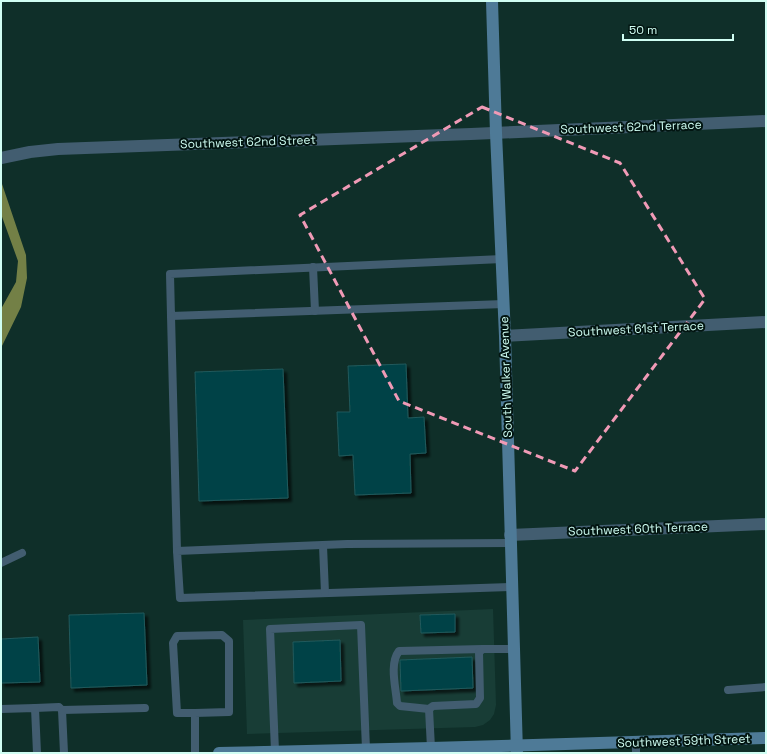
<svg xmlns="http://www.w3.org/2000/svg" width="767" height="754" font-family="'Space Grotesk',sans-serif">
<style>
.built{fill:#183d36}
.water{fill:#738046}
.building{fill:#014346;stroke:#20595c;filter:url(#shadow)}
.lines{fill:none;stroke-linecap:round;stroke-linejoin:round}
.lane{stroke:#425d70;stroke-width:8}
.street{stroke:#425d70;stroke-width:12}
.secondary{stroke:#4e7a97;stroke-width:12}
.marked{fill:none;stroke:#f09ab6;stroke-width:3;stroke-dasharray:8 5;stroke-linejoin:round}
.labels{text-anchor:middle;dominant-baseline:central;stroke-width:4;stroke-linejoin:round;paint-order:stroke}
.street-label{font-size:12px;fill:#d0fef3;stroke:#021511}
</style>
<defs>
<filter id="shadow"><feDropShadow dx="3.5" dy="3.5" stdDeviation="1" flood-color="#0009"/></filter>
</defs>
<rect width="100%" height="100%" fill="#0f2f29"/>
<polygon class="built" points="493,609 496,705 494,714 490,720 483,725 475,727 247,734 243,620"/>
<polygon class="water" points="1,181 26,255 27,278 21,307 1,348 1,309 16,282 18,261 1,214"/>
<g class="building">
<polygon points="406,364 408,418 424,417 426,453 410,454 411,493 355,495 353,455 339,456 337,412 350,412 348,366"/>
<polygon points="283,369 288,498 199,501 195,372"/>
<polygon points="144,613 147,685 71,688 69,615"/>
<polygon points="455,614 455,632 421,633 420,615"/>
<polygon points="38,637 40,682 1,683 1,639"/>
<polygon points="340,640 341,681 294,683 293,642"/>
<polygon points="472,657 473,688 401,691 400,660"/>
</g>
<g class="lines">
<g class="lane">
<polyline points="502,259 170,274 171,316 504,304"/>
<polyline points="313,267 315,311"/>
<polyline points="171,316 177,551"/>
<polyline points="511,543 347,544 177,551 180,598 512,587"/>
<polyline points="323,546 325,593"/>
<polyline points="1,563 22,553"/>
<polyline points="728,690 766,687"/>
<polyline points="35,708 59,707 62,710 64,753"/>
<polyline points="1,709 35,708 37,753"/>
<path d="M429,709L400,706L397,703C396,688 389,664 399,651L483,649"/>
<polyline points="62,710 145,708"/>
<polyline points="195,713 177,713 173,643 177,636 222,635 229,641 229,712 195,713 195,753"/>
<polyline points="636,742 636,753"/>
<polyline points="431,748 429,709 433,706 476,704 480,698 479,652 483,649 513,649"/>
<polyline points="275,751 270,629 361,625 366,749"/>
</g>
<g class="street">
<polyline points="1,158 30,152 58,149 471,134 766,121"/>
<polyline points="505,336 766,322"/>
<polyline points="510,535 766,524"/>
</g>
<g class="secondary">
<polyline points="492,1 496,133 505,336 517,753"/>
<polyline points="219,753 431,748 766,738"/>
</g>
</g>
<path class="marked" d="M482,107L620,163L705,299L575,471L399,401L300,215Z"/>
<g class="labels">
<g class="street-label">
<text transform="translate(631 127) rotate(-2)">Southwest 62nd Terrace</text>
<text transform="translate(248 142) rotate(-2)">Southwest 62nd Street</text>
<text transform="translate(636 329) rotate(-3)">Southwest 61st Terrace</text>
<text transform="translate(506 377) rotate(-92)">South Walker Avenue</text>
<text transform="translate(638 529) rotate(-2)">Southwest 60th Terrace</text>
<text transform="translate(684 741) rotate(-2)">Southwest 59th Street</text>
</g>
</g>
<rect width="767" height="754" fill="none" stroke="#d0fef3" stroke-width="4"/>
<path d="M623 34v6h110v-6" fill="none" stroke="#d0fef3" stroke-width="2"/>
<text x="629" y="34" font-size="12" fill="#d0fef3" stroke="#021511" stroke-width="3" paint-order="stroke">50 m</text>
</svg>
